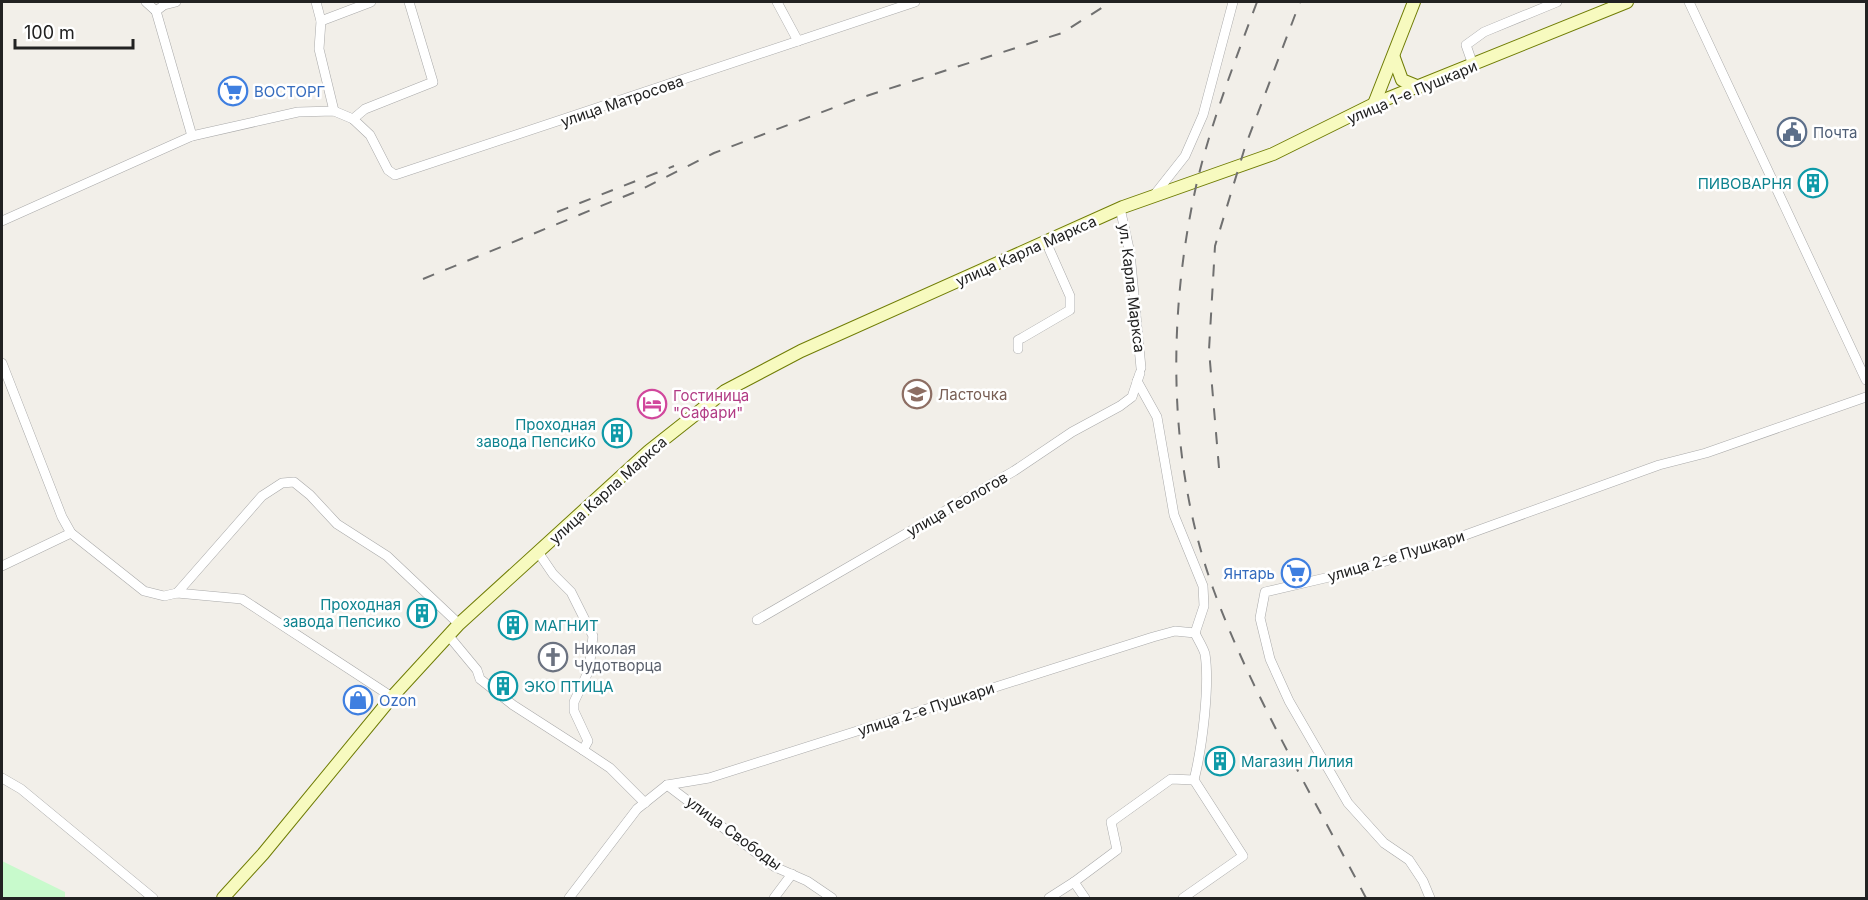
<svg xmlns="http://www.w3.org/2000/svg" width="1868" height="900" font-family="Inter,sans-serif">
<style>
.park{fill:#c8facc}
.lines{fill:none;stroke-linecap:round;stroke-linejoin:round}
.minor-casing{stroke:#a9a9a9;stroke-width:10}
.secondary-casing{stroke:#707d05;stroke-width:14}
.minor{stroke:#fff;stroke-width:9}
.secondary{stroke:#f7fabf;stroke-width:12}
.rail{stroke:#707070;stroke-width:2;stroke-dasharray:12 12;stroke-linecap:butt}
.labels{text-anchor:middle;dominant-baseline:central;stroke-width:5;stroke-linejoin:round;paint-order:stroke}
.shop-label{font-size:15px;fill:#366cbe;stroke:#fff;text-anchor:start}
.street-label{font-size:15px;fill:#222;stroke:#fff}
.service-label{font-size:15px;fill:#4e5e75;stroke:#fff;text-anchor:start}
.culture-label{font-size:15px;fill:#0d838f;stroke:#fff;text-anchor:end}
.education-label{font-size:15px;fill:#785e54;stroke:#fff;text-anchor:start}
.hotel-label{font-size:15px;fill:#b23c85;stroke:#fff;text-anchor:start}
.worship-label{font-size:15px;fill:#5b616d;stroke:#fff;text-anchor:start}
</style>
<rect width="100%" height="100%" fill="#f2efe9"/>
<polygon class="park" points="2,861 65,892 65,898 2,898"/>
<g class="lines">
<g class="minor-casing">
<g id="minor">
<polyline points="146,2 156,11"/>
<polyline points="176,2 164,5 156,11 192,136"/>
<polyline points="316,2 321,21 319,49 334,111"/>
<polyline points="777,2 798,41"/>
<polyline points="1689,2 1866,380"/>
<polyline points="321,21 371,2"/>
<polyline points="1473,65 1466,45 1484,32 1557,2"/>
<polyline points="353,119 370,135 388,170 395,175 915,2"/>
<polyline points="1155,194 1185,156 1203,115 1233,2"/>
<polyline points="1120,208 1130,253 1141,368"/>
<polyline points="2,221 192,136 298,112 334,111 353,119 365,109 433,82 409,2"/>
<polyline points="1018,349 1018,340 1022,338 1070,310 1070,296 1046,242"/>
<polyline points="2,363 62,517 71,533 144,591 164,596 177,593 242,599 392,697"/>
<polyline points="1137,381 1157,417 1174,515 1203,586 1204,606 1195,633"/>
<polyline points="538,552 553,574 571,592 593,636 589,670 574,702 574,711 588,741 583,750 610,768 645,803"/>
<polyline points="2,566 71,533"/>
<polyline points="177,593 262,496 282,483 294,482 310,495 337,524 387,556 459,624"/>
<polyline points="757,620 1014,471 1072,432 1120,406 1132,397 1140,373"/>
<polyline points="448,635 477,670 480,679 513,705 583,750"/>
<polyline points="2,778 21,789 153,898"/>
<polyline points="667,785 775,867 807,881 832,898"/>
<polyline points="569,898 637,809 667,785 709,778 1153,637 1175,631 1195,633"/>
<polyline points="774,898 792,874"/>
<polyline points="1049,898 1074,882"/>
<polyline points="1085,898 1074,882 1117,850 1111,822 1171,779 1194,780"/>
<path d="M1183,898L1243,856L1194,780C1202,748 1210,686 1205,654C1203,647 1198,640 1195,633"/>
<polyline points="1430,898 1423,881 1409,860 1384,843 1348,803 1289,701 1270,659 1260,618 1265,592 1355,571 1457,538 1659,465 1706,453 1866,397"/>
</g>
</g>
<g class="secondary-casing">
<g id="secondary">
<polyline points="1394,58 1402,80 1419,87"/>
<polyline points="1374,104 1414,2"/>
<polyline points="223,898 263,854 392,697 459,624 649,451 725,391 801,351 1123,207 1273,154 1374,104 1627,2"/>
</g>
</g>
<use href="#minor" class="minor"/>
<use href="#secondary" class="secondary"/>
<g class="rail">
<path d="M1257,2C1235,61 1212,120 1197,182C1167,314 1167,463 1214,591C1253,697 1314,798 1366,898"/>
<polyline points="557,212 674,166"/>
<polyline points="423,279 640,190 714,153 854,100 1062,33 1111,2"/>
<polyline points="1219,468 1209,350 1215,246 1245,147 1300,2"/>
</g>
</g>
<defs>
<g id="supermarket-ring" transform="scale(1.5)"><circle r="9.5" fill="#fff" stroke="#3f7fe0" stroke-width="1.5"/><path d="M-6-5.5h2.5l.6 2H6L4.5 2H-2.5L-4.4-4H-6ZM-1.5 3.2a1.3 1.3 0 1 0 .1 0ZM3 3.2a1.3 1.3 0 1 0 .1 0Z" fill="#3f7fe0"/></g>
<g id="civic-ring" transform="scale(1.5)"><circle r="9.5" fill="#fff" stroke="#5c6f8a" stroke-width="1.5"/><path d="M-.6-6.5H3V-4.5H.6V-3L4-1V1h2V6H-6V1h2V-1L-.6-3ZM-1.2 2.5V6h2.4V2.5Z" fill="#5c6f8a"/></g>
<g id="building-ring" transform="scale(1.5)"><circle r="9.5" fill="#fff" stroke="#0f9aa8" stroke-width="1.5"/><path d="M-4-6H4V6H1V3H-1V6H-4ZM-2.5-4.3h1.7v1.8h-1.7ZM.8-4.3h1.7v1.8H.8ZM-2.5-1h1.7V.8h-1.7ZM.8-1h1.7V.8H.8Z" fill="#0f9aa8"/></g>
<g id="school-ring" transform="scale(1.5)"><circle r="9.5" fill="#fff" stroke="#8d6e63" stroke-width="1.5"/><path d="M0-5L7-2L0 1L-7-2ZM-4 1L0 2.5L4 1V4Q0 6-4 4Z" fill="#8d6e63"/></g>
<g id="hotel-ring" transform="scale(1.5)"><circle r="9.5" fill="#fff" stroke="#d1479c" stroke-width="1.5"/><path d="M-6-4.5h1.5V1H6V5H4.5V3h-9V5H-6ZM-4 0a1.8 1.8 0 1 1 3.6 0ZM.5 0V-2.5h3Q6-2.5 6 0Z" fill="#d1479c"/></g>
<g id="church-ring" transform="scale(1.5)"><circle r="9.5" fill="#fff" stroke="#6b7280" stroke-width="1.5"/><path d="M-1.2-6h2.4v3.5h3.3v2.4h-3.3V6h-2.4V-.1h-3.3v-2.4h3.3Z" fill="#6b7280"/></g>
<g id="shop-ring" transform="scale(1.5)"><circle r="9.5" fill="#fff" stroke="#3f7fe0" stroke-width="1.5"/><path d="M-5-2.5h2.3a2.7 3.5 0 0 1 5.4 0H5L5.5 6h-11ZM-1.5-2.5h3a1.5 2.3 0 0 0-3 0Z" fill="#3f7fe0"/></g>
</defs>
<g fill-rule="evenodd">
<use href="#supermarket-ring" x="233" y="91"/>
<use href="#civic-ring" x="1792" y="132"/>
<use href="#building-ring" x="1813" y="183"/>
<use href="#school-ring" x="917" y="394"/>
<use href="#hotel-ring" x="652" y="404"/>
<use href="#building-ring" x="617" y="433"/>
<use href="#supermarket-ring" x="1296" y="573"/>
<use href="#building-ring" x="422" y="613"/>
<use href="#building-ring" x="513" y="625"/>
<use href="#church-ring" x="553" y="657"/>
<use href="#building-ring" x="503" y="686"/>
<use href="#shop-ring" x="358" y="700"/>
<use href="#building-ring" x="1220" y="761"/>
</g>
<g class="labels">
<g class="shop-label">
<text x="254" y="91">ВОСТОРГ</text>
<text x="1275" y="573" text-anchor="end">Янтарь</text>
<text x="379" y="700">Ozon</text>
</g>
<g class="street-label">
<text transform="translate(1412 92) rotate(-23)">улица 1-е Пушкари</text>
<text transform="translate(622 101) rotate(-19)">улица Матросова</text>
<text transform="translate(1026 251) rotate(-24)">улица Карла Маркса</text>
<text transform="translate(1132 288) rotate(83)">ул. Карла Маркса</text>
<text transform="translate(608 490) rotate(-42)">улица Карла Маркса</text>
<text transform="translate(957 504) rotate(-30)">улица Геологов</text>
<text transform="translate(1396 556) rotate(-17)">улица 2-е Пушкари</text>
<text transform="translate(926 709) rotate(-18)">улица 2-е Пушкари</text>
<text transform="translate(734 833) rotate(36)">улица Свободы</text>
</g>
<g class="service-label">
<text x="1813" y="132">Почта</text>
</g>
<g class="culture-label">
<text x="1792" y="183">ПИВОВАРНЯ</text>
<text x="596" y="424">Проходная<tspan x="596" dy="17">завода ПепсиКо</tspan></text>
<text x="401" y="604">Проходная<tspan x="401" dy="17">завода Пепсико</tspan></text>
<text x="534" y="625" text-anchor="start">МАГНИТ</text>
<text x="524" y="686" text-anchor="start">ЭКО ПТИЦА</text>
<text x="1241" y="761" text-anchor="start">Магазин Лилия</text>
</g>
<g class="education-label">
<text x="938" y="394">Ласточка</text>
</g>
<g class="hotel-label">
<text x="673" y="395">Гостиница<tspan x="673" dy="17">"Сафари"</tspan></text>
</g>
<g class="worship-label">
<text x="574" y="648">Николая<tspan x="574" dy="17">Чудотворца</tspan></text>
</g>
</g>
<rect width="1868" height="900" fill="none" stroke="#222222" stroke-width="6"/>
<path d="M15 39v9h118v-9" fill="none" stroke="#222222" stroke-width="3"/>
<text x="24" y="39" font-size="18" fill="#222222" stroke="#ffffff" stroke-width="4.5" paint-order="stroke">100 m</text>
</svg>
